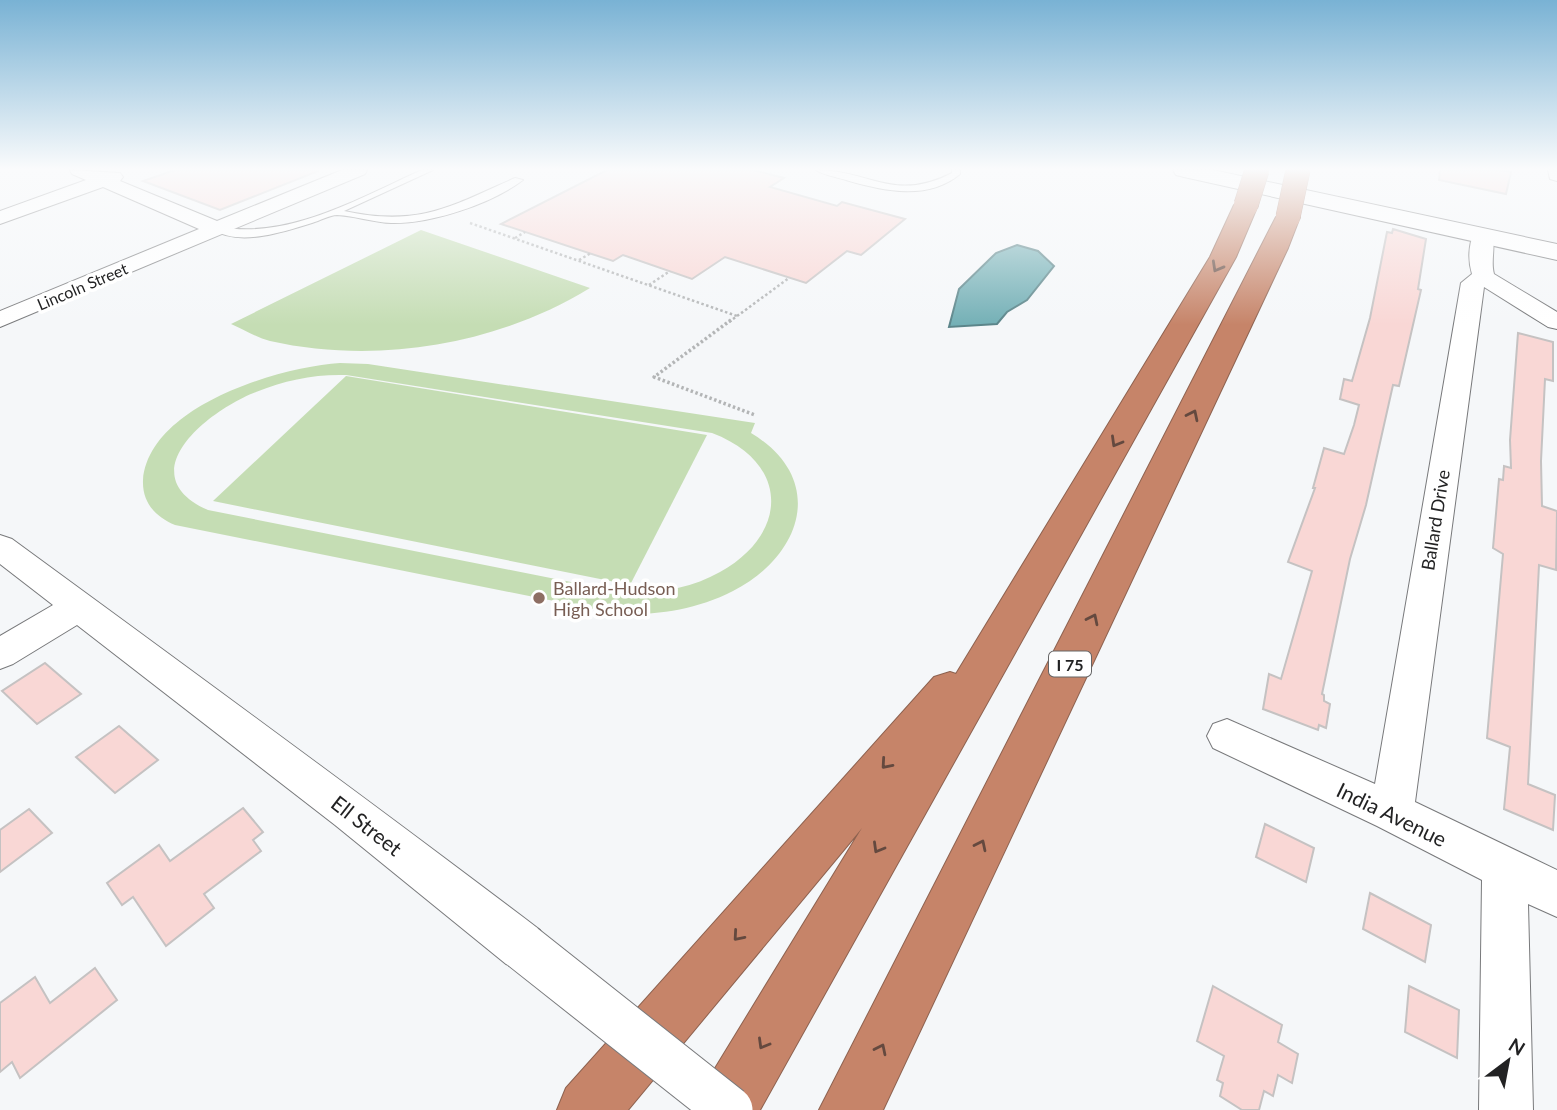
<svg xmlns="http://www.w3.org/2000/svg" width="1557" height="1110" font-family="Lato,sans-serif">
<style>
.green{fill:#c5ddb4;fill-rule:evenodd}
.water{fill:#74b0b6;stroke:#5b858a;stroke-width:2}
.building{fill:#f9d7d5;stroke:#c5c2c2;stroke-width:2}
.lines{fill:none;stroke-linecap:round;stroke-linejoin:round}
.lane-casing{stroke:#78797b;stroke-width:2}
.street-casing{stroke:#78797b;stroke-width:2}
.secondary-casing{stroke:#78797b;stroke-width:2}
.highway-casing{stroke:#8d6250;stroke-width:2}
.path-far1{stroke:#b3b5b6;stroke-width:2.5;stroke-dasharray:2.5 2.5;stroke-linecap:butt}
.path{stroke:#b3b5b6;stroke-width:3.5;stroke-dasharray:2.5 2.5;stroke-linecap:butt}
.lane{fill:#fff;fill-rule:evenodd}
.street{fill:#fff;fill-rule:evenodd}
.secondary{fill:#fff;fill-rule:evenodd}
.highway{fill:#c68469;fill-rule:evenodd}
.street-bridge-casing{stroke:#78797b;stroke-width:49;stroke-linecap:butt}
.highway-bridge-casing{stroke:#8d6250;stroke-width:25;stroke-linecap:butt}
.street-bridge{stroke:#fff;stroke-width:47}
.highway-bridge{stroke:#c68469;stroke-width:24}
.oneway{stroke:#64493f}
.education-dot{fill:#8d6e63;stroke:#fff;stroke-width:2.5}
.labels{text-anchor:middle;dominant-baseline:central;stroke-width:7;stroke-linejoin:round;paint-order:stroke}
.far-street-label{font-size:16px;fill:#222223;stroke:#fff}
.shield{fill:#fff;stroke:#646465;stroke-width:2}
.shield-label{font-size:16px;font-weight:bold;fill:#222223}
.street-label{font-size:18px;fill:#222223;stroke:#fff}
.education-label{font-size:18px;fill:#785e54;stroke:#fff;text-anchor:start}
.near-street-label{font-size:21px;fill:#222223;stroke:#fff}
</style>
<rect width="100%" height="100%" fill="#f5f7f9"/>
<g class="green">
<path d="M421,230L590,288C497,345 377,365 270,341C257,338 243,329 231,324Z"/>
<path d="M340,363L368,364L755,423L751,433C827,479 803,555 733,591C698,609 662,614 624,615L175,525C156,517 142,503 143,480C149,406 279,367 340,363ZM346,375L712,433C789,462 790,533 720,572C690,589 655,594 621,592L208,510C128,474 209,410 256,392C285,380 315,374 346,375Z"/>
<polygon points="346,376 707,435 630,585 213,501"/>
</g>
<polygon class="water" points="1017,245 1038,251 1054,266 1027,300 1007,312 997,324 949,327 959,289 996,253"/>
<g class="building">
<polygon points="175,170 318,170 318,171 220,210 143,181"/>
<polygon points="607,170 753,170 784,178 770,187 837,206 842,202 905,219 861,255 847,251 806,283 725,257 692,279 623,255 613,261 501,224"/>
<polygon points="1440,170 1499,170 1511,172 1506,194 1439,180"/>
<polygon points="1393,229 1426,239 1418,289 1421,290 1399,386 1393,385 1366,505 1350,559 1322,694 1324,695 1324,701 1330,704 1326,728 1319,725 1318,730 1263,709 1269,674 1281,679 1312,571 1288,562 1315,488 1313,488 1324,448 1344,454 1354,425 1359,405 1340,399 1344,379 1352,381 1370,318 1387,232 1392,233"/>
<polygon points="1518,333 1553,342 1553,381 1545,379 1541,461 1542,506 1557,511 1556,570 1539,565 1528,784 1555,795 1553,830 1504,809 1510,747 1487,738 1503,554 1493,548 1499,479 1503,480 1504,466 1511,468 1510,440"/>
<polygon points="45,663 81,694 37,724 2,691"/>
<polygon points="119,726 158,760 115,793 76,757"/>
<polygon points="243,808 263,832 253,840 261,851 204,894 214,908 166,946 133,897 122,905 107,883 159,845 170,861"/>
<polygon points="29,809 52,833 0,872 0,830"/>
<polygon points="1265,824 1314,848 1306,882 1256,857"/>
<polygon points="1370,893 1431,925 1425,962 1363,929"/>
<polygon points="95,968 117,1000 20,1078 12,1062 0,1072 0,1003 35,977 50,1003"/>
<polygon points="1213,986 1282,1025 1278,1042 1298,1054 1292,1083 1278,1075 1273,1096 1264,1091 1259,1110 1242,1110 1220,1096 1223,1083 1217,1080 1224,1056 1197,1041"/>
<polygon points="1409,986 1459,1010 1457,1058 1405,1032"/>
</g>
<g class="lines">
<g class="lane-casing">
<g id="lane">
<path d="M422,170H433L344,211C418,227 450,207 515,178L523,180C491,204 431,224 391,223C372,222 355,216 337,215C330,215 319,221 312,223C283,232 239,247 212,229L217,226C285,242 361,197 422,170Z"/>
<path d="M816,170C869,170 895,203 952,173V170H960V174C928,201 883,191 846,180C836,177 823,175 816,170Z"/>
</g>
</g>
<g class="street-casing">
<g id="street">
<polygon points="70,170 120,173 123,177 120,181 217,221 342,170 367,170 365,174 0,327 0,311 199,229 103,187 0,224 0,211 86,180 72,174"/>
<polygon points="1548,170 1557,170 1557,181 1550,179"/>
<path d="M1483,230L1491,231C1497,243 1490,260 1494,274L1557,312V329L1548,327L1484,287L1415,802L1557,870V917L1528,904L1533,1110H1479L1482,880L1377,826L1213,748L1207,736L1213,724L1227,719L1375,784L1461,283L1472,274C1468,261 1468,244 1475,231Z"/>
<path d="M0,535L12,539C188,668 365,797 540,930L547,947L540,964L523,971L506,964L335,825L77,625L13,664L0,669V636L53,605L0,564Z"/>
</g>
</g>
<g class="secondary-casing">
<polygon id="secondary" points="1173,170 1213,170 1557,244 1557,260 1184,177 1176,175"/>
</g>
<g class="highway-casing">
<g id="highway">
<polygon points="1246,198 1254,200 1258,205 1236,257 760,1110 694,1110 703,1088 862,828 628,1110 557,1110 566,1088 934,677 950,672 956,674 1210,257 1234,205 1238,200"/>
<polygon points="1288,210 1296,212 1300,217 1288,248 883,1110 819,1110 1276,217 1280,212"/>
</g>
</g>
<g class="path-far1">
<polyline points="470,223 737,316"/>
<polyline points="515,238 525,232"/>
<polyline points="579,260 591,253"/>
<polyline points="649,285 670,271"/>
<polyline points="729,322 789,278"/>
</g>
<polyline class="path" points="731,320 654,377 755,415"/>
<use href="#lane" class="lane"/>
<use href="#street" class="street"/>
<use href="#secondary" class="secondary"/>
<use href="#highway" class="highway"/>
<g class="street-bridge-casing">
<polyline id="street-bridge" points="523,947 729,1110"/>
</g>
<g class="highway-bridge-casing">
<g id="highway-bridge">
<polyline points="1246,205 1257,170"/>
<polyline points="1288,217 1298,170"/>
</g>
</g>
<use href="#street-bridge" class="street-bridge"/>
<use href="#highway-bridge" class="highway-bridge"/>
</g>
<defs><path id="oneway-chevron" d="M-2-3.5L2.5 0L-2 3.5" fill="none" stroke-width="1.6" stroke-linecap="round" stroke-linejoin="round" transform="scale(1.75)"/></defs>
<g class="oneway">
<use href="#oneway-chevron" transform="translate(1217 267) rotate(119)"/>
<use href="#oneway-chevron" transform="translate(1193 415) rotate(-64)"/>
<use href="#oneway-chevron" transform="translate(1116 442) rotate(120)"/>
<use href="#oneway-chevron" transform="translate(1093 619) rotate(-64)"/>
<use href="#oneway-chevron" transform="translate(886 764) rotate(131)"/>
<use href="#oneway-chevron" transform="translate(981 845) rotate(-64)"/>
<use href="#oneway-chevron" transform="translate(878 848) rotate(120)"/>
<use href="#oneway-chevron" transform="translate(738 936) rotate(131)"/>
<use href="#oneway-chevron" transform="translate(763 1044) rotate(120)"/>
<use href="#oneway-chevron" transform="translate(881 1049) rotate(-64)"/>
</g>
<linearGradient id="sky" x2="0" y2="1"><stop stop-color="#79b2d4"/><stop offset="0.52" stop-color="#fafbfc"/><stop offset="1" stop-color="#fafbfc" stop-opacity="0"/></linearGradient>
<rect width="1557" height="325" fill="url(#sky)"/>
<circle class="education-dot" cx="539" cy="598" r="7"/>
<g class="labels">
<g class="far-street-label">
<text transform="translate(82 286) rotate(-23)">Lincoln Street</text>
</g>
<rect class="shield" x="1049" y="651.5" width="42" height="25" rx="5"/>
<g class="shield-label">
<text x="1070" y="664">I 75</text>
</g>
<g class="street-label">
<text transform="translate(1435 520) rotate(-81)">Ballard Drive</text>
</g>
<g class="education-label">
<text x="553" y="588">Ballard-Hudson<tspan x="553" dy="21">High School</tspan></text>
</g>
<g class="near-street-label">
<text transform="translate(1392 814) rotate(26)">India Avenue</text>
<text transform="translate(367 825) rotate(38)">Ell Street</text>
</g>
</g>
<g transform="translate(1508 1061) rotate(32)" stroke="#ffffff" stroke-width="5" paint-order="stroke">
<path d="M0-5L12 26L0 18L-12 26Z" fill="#222223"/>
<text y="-10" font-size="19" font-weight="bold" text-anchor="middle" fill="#222223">N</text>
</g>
</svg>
